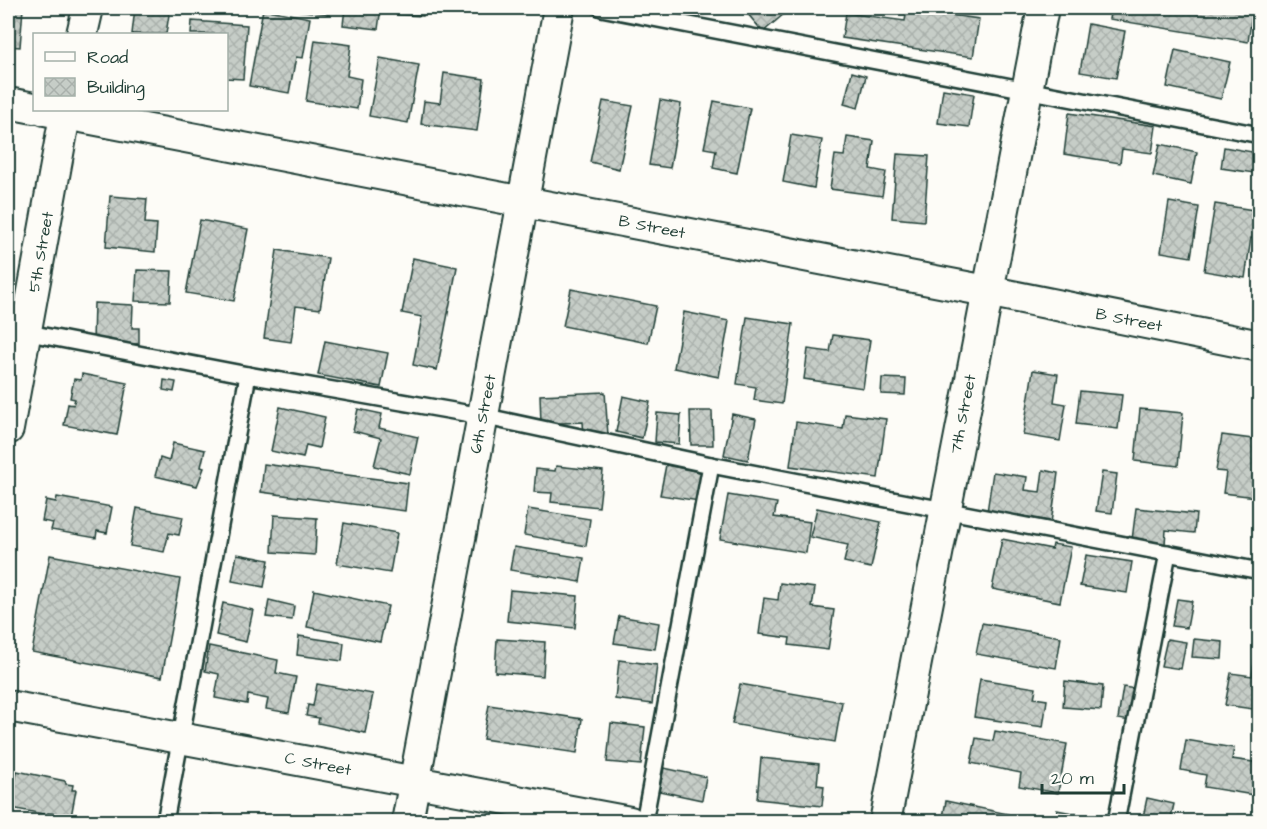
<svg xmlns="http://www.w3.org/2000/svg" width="1267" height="829" font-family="'Architects Daughter',sans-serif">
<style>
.building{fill:url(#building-cross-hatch);stroke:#1f3d34;stroke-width:1.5}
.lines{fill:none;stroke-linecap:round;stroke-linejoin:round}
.service-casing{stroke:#1f3d34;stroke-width:20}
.minor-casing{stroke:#1f3d34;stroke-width:34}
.service{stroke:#fdfcf7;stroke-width:15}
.minor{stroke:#fdfcf7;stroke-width:30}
.labels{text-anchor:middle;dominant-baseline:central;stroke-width:6;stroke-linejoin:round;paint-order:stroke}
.street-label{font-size:16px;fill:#1f3d34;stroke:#fdfcf7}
</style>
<defs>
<pattern id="building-cross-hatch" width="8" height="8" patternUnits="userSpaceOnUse" patternTransform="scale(1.5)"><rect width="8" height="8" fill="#c6cdc7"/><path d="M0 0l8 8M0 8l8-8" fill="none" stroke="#aab1ac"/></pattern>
</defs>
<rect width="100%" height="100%" fill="#fdfcf7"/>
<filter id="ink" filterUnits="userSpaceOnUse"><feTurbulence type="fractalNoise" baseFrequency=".0167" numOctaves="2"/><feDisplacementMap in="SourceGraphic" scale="12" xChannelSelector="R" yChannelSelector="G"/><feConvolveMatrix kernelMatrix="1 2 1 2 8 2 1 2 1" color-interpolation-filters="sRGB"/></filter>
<g filter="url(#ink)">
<g class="building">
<polygon points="8,8 23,8 20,47 8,46"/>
<polygon points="135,8 170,8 166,34 132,34"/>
<polygon points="295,8 330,8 329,14 294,10"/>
<polygon points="345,8 381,8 378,29 343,25"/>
<polygon points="389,8 424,8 423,16 389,14"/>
<polygon points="753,8 779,8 785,13 763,32 747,13"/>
<polygon points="907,8 952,8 951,15 979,19 973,57 842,38 846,13 905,21"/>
<polygon points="1111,8 1253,8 1248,42 1109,19"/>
<polygon points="263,9 310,18 303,58 296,57 289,93 249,86"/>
<polygon points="192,21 247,25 243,79 226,78 226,34 191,34"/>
<polygon points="1088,24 1125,31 1116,78 1080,72"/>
<polygon points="315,40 351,45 347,76 361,79 357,109 306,101"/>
<polygon points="1175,50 1230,62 1221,99 1167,87"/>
<polygon points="380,58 419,65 408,123 369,116"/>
<polygon points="852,72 866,76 858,108 844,104"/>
<polygon points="444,73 484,79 477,131 421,124 424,101 440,103"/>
<polygon points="943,89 974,94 969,127 938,123"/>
<polygon points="660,100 681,104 670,168 649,165"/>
<polygon points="603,101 633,106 619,169 590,162"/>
<polygon points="714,101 750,108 737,173 713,168 716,150 704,148"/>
<polygon points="1069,113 1156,126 1152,153 1122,149 1120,163 1064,154"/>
<polygon points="791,135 822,140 814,188 783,182"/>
<polygon points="847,137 874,141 870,169 886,172 882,196 830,189 835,155 844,156"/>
<polygon points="1160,144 1197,152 1191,184 1153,176"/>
<polygon points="1224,147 1258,153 1254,173 1221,168"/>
<polygon points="897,154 929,156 924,221 892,218"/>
<polygon points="110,196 147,199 145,223 157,224 155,252 106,247"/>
<polygon points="1169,202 1199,207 1191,257 1161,252"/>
<polygon points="1215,204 1260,211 1260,239 1251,238 1245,278 1204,271"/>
<polygon points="200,220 248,229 234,301 186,293"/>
<polygon points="277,250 328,258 320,309 296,306 291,342 264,338"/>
<polygon points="413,258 457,267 437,370 413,365 422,317 402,313"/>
<polygon points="137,270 172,271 170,302 135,301"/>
<polygon points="571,289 656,306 648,343 563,326"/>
<polygon points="94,303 133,305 132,328 139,328 139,344 93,342"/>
<polygon points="684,312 729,321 719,377 674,368"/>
<polygon points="747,317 793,324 782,404 754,400 756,387 737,384"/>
<polygon points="833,335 870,340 863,388 804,379 808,349 830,352"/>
<polygon points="325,341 388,353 381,387 318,375"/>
<polygon points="1033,370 1058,374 1054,402 1066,404 1060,441 1023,435"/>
<polygon points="82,374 127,383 117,435 64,425 68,404 73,405 75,399 70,398 74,379 81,380"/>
<polygon points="882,378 906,379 905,395 881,394"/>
<polygon points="164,380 176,382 174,392 163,390"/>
<polygon points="1080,391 1122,395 1118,429 1076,424"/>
<polygon points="605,392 608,435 584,437 583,422 541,424 540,395"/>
<polygon points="623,396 650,402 642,438 616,432"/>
<polygon points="280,407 325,417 319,448 306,445 303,458 271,451"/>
<polygon points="358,409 382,414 379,428 418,437 410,474 374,466 381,438 353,431"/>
<polygon points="1140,409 1183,413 1178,466 1135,461"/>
<polygon points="690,411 712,411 713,445 691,445"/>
<polygon points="657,413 681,415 679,444 655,442"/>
<polygon points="732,414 756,419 748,460 724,455"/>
<polygon points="845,414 886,419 878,478 790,466 796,422 843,429"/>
<polygon points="1222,435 1260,440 1260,472 1256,497 1223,493 1226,472 1216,471"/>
<polygon points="173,443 205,450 201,467 204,468 197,486 155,476 160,458 169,461"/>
<polygon points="264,464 408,483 405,511 261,492"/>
<polygon points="666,465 705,473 699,501 660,495"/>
<polygon points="556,466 603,471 599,507 551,502 552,493 534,492 536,469 555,471"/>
<polygon points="1043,470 1058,473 1051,523 987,512 993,472 1027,477 1025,490 1040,492"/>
<polygon points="1102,472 1117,474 1112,513 1096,511"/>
<polygon points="728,495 777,503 774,517 810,522 806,553 720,539"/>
<polygon points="57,497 112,507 107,533 97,531 96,538 51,530 53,523 42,521 46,500 56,502"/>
<polygon points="137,508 183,517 179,535 169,533 164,552 130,546"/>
<polygon points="817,508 881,522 871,568 844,562 848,545 810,537"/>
<polygon points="1136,508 1196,514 1194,533 1166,530 1165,544 1132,540"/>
<polygon points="528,509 590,519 586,546 524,535"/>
<polygon points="274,515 317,518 315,555 272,552"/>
<polygon points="344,523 397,533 390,573 337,564"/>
<polygon points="1002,539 1052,549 1053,544 1071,547 1060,602 992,589"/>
<polygon points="514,547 584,558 580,582 510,570"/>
<polygon points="237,554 269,560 264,587 232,581"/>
<polygon points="50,555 180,579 162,677 32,652"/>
<polygon points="1086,555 1132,562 1127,593 1080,586"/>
<polygon points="780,583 815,588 812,607 834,610 828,650 789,645 790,638 759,634 764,598 778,600"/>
<polygon points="314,590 388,606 380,642 307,627"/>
<polygon points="510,590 578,596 575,628 507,621"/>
<polygon points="1177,599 1192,601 1187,628 1172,626"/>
<polygon points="269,600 294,606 292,620 266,617"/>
<polygon points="223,603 253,610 246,642 216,635"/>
<polygon points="619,616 659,623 655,649 614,643"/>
<polygon points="982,623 1061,637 1056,668 976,654"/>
<polygon points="299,636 344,643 342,661 297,655"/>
<polygon points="497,639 545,642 543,676 495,672"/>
<polygon points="1167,639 1186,642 1181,669 1161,666"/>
<polygon points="1194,639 1223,642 1222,659 1192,657"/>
<polygon points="209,646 278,660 276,673 296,677 289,713 266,709 268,699 248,695 247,704 215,698 219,674 205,671"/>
<polygon points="1255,656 1260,657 1260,710 1225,705 1231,673 1252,676"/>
<polygon points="619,660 657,665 652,704 615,699"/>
<polygon points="980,679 1036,688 1034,698 1047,700 1043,727 974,717"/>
<polygon points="1065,681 1103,686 1101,710 1063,707"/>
<polygon points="317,684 373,694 365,733 318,723 319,718 306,716 308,705 313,706"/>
<polygon points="740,684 842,702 835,742 732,724"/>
<polygon points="1123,687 1136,689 1130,721 1118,719"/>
<polygon points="489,705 582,719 577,753 483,739"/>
<polygon points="611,723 645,727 641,765 607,762"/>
<polygon points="995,731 1067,744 1058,793 1019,786 1021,773 971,763 976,738 993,741"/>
<polygon points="1186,740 1234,748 1232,759 1260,763 1260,796 1204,787 1206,775 1181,770"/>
<polygon points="761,758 819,764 817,785 824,786 822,806 757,799"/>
<polygon points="664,768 706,777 702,800 659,791"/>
<polygon points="17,771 65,781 66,784 73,785 72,790 76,790 70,822 55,819 56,814 48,813 48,815 11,808"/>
<polygon points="1147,798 1174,804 1170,822 1142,822"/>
<polygon points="946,801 1008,814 1007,822 942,822"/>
<polygon points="1057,810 1094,817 1094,822 1055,822"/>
<polygon points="210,815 244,822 209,822"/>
<polygon points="1238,815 1260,818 1260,822 1237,822"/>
</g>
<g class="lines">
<g class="service-casing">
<g id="service">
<polyline points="601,8 1260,135"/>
<polyline points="8,329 248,375 482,416 711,465 1260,571"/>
<polyline points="165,822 248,375"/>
<polyline points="644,822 711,465"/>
<polyline points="1116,822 1168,553"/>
</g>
</g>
<g class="minor-casing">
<g id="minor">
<polyline points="82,34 88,8"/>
<polyline points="8,103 34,108"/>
<polyline points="45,110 987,291 1260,346"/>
<polyline points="8,429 66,110"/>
<polyline points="8,706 630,822"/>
<polyline points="407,822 559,8"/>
<polyline points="885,822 1043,8"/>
</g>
</g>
<use href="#service" class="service"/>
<use href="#minor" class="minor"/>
</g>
</g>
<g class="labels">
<g class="street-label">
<text transform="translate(652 227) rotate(11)">B Street</text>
<text transform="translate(41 252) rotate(-80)">5th Street</text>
<text transform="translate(1129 320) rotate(11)">B Street</text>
<text transform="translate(483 414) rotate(-79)">6th Street</text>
<text transform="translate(963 414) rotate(-79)">7th Street</text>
<text transform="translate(318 764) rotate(11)">C Street</text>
</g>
</g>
<rect width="1267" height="829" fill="none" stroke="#fdfcf7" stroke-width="30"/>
<rect x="15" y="15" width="1237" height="799" fill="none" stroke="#1f3d34" stroke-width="2" filter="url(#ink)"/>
<rect x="33" y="33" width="195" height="78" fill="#fdfcf7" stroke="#a4b0a9" stroke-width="1.5"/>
<rect x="45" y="52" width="30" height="9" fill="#fdfcf7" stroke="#a4b0a9" stroke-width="1.5"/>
<text x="87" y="63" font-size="18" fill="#1f3d34">Road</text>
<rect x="45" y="78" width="30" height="18" fill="url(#building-cross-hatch)" stroke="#a4b0a9" stroke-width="1.5"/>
<text x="87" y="93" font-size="18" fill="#1f3d34">Building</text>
<path d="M1042 784v9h82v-9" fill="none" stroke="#1f3d34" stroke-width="3"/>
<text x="1051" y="784" font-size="18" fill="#1f3d34" stroke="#fdfcf7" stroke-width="4.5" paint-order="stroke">20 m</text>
</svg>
